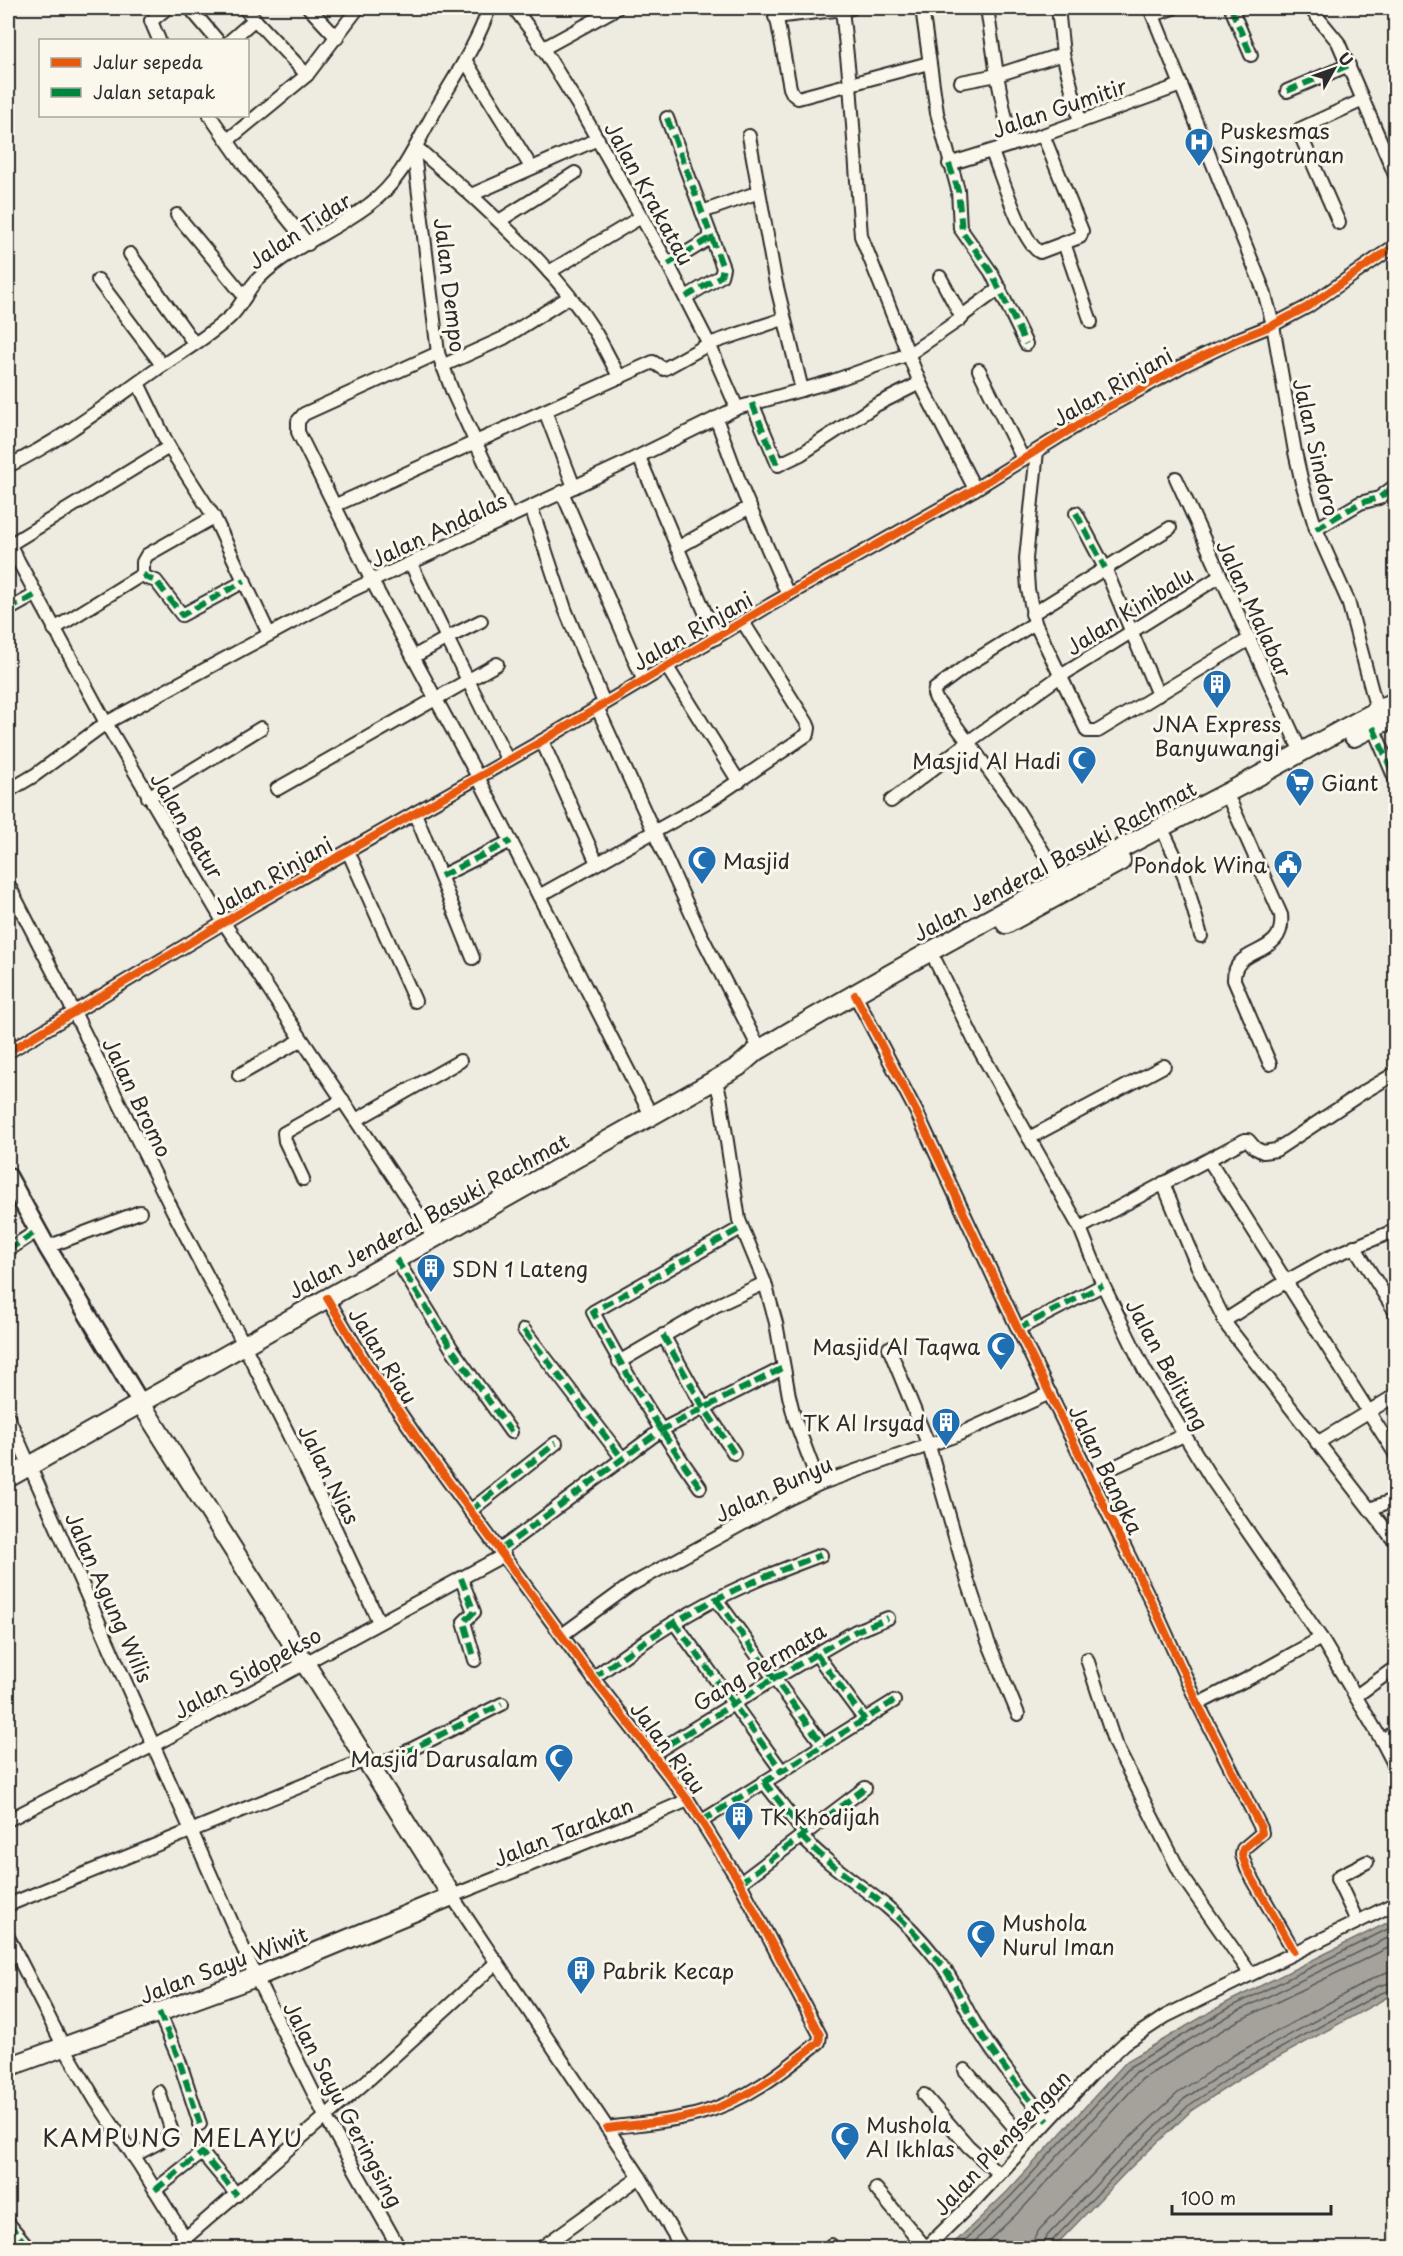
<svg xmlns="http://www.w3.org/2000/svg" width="1403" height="2256" font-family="'Playpen Sans',sans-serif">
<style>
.water{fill:#a4a29a;stroke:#74726e;stroke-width:1.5}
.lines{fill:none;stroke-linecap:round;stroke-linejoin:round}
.shore{stroke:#5b5b57;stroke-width:1.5}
.minor-casing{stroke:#2b2b2b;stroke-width:16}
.tertiary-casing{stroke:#2b2b2b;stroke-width:21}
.secondary-casing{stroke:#2b2b2b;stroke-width:22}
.minor{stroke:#fbf7ec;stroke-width:12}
.tertiary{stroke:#fbf7ec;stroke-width:16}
.secondary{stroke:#fbf7ec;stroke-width:18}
.quiet{stroke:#00873e;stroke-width:6;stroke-dasharray:12 6;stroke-linecap:butt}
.cycleway-casing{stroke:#fbf7ec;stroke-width:11}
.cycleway{stroke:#e8590c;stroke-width:8}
.labels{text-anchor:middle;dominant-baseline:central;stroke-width:6;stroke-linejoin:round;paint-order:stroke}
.street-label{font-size:21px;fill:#2b2b2b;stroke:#fbf7ec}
.poi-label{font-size:21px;fill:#2b2b2b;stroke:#fbf7ec;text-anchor:start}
.quarter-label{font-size:24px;letter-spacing:1.5px;fill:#2b2b2b;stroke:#fbf7ec}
</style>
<rect width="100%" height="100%" fill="#eeebe0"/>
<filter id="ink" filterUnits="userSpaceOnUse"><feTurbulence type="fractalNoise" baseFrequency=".0167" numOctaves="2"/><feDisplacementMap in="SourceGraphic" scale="12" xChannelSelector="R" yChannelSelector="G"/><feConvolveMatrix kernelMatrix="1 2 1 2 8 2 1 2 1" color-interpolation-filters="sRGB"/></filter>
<g filter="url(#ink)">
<polygon class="water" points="1395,1919 1395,1993 1244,2076 1192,2110 1129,2169 1053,2248 949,2248 1007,2192 1127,2061 1226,2003"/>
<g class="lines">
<g class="shore">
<polyline points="957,2248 1011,2196 1131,2066 1229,2008 1396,1925"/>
<polyline points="968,2248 1016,2201 1136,2072 1232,2014 1396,1934"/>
<polyline points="981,2248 1023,2208 1142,2079 1236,2022 1396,1944"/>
<polyline points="1032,2248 1034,2239 1039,2230 1113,2153 1179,2092 1232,2056 1372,1979 1387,1972 1396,1972"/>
<polyline points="1041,2248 1046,2237 1120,2160 1184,2099 1237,2064 1376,1987 1396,1981"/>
<polyline points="1049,2248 1051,2242 1125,2165 1188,2106 1241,2070 1379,1994 1396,1988"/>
</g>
<g class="minor-casing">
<g id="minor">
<polyline points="190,8 217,40"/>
<polyline points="244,8 307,75"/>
<polyline points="309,8 337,38"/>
<polyline points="514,8 535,36 578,105 668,264 709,344 737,408"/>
<polyline points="775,8 790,88 793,94 798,98 929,63"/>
<polyline points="922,8 937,113 958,190 960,228 991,272 1026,344"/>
<polyline points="987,8 997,75 1011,145"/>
<polyline points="1058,8 1063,54 1080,122"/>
<polyline points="1150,8 1264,291 1273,325 1295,452 1302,483 1316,529 1348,601 1377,710"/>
<polyline points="1231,8 1251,55"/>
<polyline points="1310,8 1338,42 1396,177"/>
<polyline points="842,9 850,84 861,236 920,383 975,489"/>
<polyline points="1153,15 1173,8"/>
<polyline points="775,17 852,8"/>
<polyline points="159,40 151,21 167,8"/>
<polyline points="231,40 255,19"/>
<polyline points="542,49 617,8"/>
<polyline points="465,60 531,167"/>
<polyline points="961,82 997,75 1063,54"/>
<polyline points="1287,91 1349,65"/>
<polyline points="210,116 245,166 308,244"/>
<polyline points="667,118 723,268 721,276 686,297"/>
<polyline points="1043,135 1082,231 1080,237 1064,243 1091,322"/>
<polyline points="749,136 775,279 802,390"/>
<polyline points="228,140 307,75 358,8"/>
<polyline points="417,148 471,195 598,139"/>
<path d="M992,152C1000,172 1023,245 1040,252L1064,243"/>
<polyline points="414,153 438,353 453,393 510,517"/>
<polyline points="949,164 1043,135 1181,85"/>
<path d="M471,195C514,235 561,278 593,329C603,344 611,362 620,378"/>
<polyline points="702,212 759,192"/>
<polyline points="177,215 245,297"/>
<polyline points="499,221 575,173"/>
<polyline points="1339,223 1300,134 1300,129 1363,100"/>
<polyline points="130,254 194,343"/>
<polyline points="668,264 712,237"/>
<polyline points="549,272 641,217"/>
<polyline points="98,280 162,365"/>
<polyline points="962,316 1000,288"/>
<polyline points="438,353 304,414 298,421 298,432 372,581 478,777 651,1115"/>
<polyline points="442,366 504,338 569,297"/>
<polyline points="979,370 1023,459"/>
<polyline points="138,383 169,447 214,517 269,634"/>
<polyline points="752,403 778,465 801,454 876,405 920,383"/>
<polyline points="545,411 574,487"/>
<polyline points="716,418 744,494 788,595"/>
<polyline points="1037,451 1026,559 1028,589 1035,623 1087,731 1098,731 1248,640"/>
<polyline points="639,457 716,638"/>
<path d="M8,466C60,441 105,406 153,372C178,354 207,338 230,317C243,305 247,288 260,277C291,246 335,231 370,204C404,179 418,139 439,104C457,73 478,42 489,8"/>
<polyline points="1176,478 1301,752"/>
<polyline points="562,492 643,679"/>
<polyline points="336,505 653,362 664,369 709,344 783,319"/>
<polyline points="531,507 565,609 604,703"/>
<polyline points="1076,513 1105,568 1158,695"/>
<polyline points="1316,529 1360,503 1379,498 1396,485"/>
<polyline points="8,542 106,723 224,923 434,1237"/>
<polyline points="9,545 169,447"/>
<polyline points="677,548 750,507"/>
<polyline points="411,564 447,638 413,657"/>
<polyline points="143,574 147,578 156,581 182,615 245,581"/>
<polyline points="8,610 35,595"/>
<polyline points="1032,614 1170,528"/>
<polyline points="481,621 447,638 507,759"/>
<polyline points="54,629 143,574 143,562 147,555 214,517"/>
<polyline points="667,667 739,782"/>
<polyline points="597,707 700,933 760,1050"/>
<polyline points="1373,727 1396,781"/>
<polyline points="542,741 597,863"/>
<polyline points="277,789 497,664"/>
<polyline points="8,791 35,775 106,723 348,592 621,465 737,408 833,381 909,354 962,318 940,277"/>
<polyline points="148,797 261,728"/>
<polyline points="891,801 968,742 936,699 934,694 935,689 966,666 1035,623"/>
<path d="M1231,803L1281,915C1286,959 1233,944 1234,980L1270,1064"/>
<polyline points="415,813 473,958"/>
<polyline points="1166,837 1184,875 1201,936"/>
<polyline points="348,851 415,1001"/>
<polyline points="441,876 511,841"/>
<polyline points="1060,879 1012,802 968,742 1059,677 1219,577"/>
<polyline points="8,884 74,1012 172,1209 234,1327"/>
<polyline points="539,896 709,801 808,734 809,728 807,723 743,622"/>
<polyline points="936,962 975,1042 1080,1228 1103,1285 1145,1371 1211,1478 1321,1638 1382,1741 1396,1768"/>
<polyline points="855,995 916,1111 1018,1329 1154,1607 1198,1704 1261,1828 1262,1833 1243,1849 1242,1855 1247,1869 1294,1951"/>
<polyline points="8,1052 253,905 542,741 770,605 975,489 1094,415 1184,365 1238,339 1273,325 1307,307 1396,245"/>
<polyline points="239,1075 301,1040"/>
<polyline points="715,1079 720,1096 739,1220 765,1283 776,1323 789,1396 795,1420 819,1484"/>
<polyline points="356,1120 460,1061"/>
<polyline points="1029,1138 1164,1066"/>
<polyline points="1209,1160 1396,1455"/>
<polyline points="303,1179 285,1141 284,1133 343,1100"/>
<polyline points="1163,1183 1196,1263 1228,1327 1396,1543"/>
<polyline points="1080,1228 1245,1140 1248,1140 1255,1148 1263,1152 1276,1150 1362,1093 1396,1073"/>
<polyline points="1354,1246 1396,1313"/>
<polyline points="47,1247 140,1212"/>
<polyline points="8,1250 37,1231"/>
<polyline points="396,1259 452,1349 511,1432"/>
<path d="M327,1298L364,1360L419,1441L593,1678L688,1800L740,1883L820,2035L819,2042C783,2072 744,2102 698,2114C668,2122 637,2124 607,2128"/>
<polyline points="1224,1321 1285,1282 1328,1258 1396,1230"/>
<polyline points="236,1329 335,1528 379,1622"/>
<polyline points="1018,1329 1103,1285"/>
<polyline points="524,1330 622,1458"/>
<polyline points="663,1335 704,1408 734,1453"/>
<polyline points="889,1348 929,1446 968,1582 987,1639 1018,1714"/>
<polyline points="619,1362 715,1306 765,1283"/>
<polyline points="8,1417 256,1977 325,2116 399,2248"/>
<polyline points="1317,1443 1396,1395"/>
<polyline points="1092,1477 1184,1435"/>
<path d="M700,1487C660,1431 625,1373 593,1312L741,1228"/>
<polyline points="1370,1509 1396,1499"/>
<polyline points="470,1511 556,1443"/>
<polyline points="500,1550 661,1430 783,1368"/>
<polyline points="461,1578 474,1612 464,1622 475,1660"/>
<polyline points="716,1599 823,1745"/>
<polyline points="674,1622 782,1771"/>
<polyline points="562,1635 629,1586 786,1500 819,1484 957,1435 1050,1393"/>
<polyline points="816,1654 865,1720"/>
<polyline points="1087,1659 1115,1744 1182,1876 1250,1973"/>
<path d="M593,1678C626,1654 658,1631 694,1611C734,1588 778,1571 821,1555"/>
<polyline points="1356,1696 1396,1667"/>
<polyline points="1198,1704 1255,1675 1321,1638"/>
<polyline points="1382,1741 1396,1731"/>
<polyline points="653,1754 775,1678 856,1631 888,1618"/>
<polyline points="372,1769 502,1704"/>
<polyline points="764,1782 804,1833"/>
<polyline points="8,1820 154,1745 504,1555"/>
<polyline points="702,1821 894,1701"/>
<path d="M801,1836C826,1863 857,1883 886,1906C904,1921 922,1940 937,1959C953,1977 961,2001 974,2022C995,2058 1021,2090 1048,2121"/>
<polyline points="740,1883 865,1788"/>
<polyline points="8,1905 365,1760"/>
<polyline points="1357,1921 1337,1879 1339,1876 1367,1862"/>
<polyline points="8,1937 64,2047 96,2101 139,2164 185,2238"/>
<polyline points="159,2012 178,2057 200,2124"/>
<polyline points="965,2070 1027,2142"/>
<polyline points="924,2095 968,2146 999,2174"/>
<polyline points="133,2156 173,2135 159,2092"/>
<polyline points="876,2189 926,2248"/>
<polyline points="155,2190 202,2153 237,2195"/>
<polyline points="8,2223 29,2248"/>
<polyline points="831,2245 832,2248"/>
<polyline points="174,2248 369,2079 497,1962"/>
<polyline points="541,2248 640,2177"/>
<polyline points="682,2248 640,2177 452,1896 649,1817 688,1800"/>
<polyline points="926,2248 975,2200 1093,2073 1125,2043 1166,2016 1396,1903"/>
</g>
</g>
<g class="tertiary-casing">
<polyline id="tertiary" points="8,1176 47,1247 140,1402"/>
</g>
<g class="secondary-casing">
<g id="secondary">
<polyline points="1354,737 1396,716"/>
<polyline points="1006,924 1121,861"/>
<path d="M8,1478L738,1067L754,1053C912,958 1076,872 1240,786C1292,758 1343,728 1396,701"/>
<polyline points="8,2067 256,1977 452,1896 140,1402"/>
</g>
</g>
<use href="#minor" class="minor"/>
<use href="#tertiary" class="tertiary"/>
<use href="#secondary" class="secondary"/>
<g class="quiet">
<polyline points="1231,8 1251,55"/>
<polyline points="1287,91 1349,65"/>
<polyline points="667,118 723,268 721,276 686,297"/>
<polyline points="949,164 958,190 962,231 991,272 1026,344"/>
<polyline points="668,264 712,237"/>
<polyline points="752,403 777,465 779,465"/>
<polyline points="1076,513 1105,568"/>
<polyline points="1316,529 1360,503 1379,498 1396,485"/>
<polyline points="143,574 147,578 156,581 182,615 245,581"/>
<polyline points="8,610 35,595"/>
<polyline points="1373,727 1396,781"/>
<polyline points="441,876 511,841"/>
<polyline points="8,1250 37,1231"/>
<polyline points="396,1259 452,1349 511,1432"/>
<polyline points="1018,1329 1103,1285"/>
<polyline points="524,1330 622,1458"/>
<polyline points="663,1335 704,1408 734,1453"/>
<path d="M700,1487C660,1431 625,1373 593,1312L741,1228"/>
<polyline points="470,1511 556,1443"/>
<polyline points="500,1550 661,1430 783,1368"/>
<polyline points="461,1578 474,1612 464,1622 475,1660"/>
<polyline points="716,1599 823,1745"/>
<polyline points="674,1622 782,1771"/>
<polyline points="816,1654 865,1720"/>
<path d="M593,1678C626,1654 658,1631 694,1611C734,1588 778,1571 821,1555"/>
<polyline points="653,1754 775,1678 856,1631 888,1618"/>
<polyline points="372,1769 502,1704"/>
<polyline points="764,1782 804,1833"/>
<polyline points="702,1821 894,1701"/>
<path d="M801,1836C826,1863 857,1883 886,1906C904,1921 922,1940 937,1959C953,1977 961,2001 974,2022C995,2058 1021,2090 1048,2121"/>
<polyline points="740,1883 865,1788"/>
<polyline points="159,2012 178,2057 200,2124"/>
<polyline points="155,2190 202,2153 237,2195"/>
<polyline points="8,2223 29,2248"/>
</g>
<g class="cycleway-casing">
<g id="cycleway">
<polyline points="855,995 916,1111 1018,1329 1154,1607 1198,1704 1261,1828 1262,1833 1243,1849 1242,1855 1247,1869 1294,1951"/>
<polyline points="8,1052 253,905 542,741 770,605 975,489 1094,415 1184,365 1238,339 1273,325 1307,307 1396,245"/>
<path d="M327,1298L364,1360L419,1441L593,1678L688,1800L740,1883L820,2035L819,2042C783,2072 744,2102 698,2114C668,2122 637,2124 607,2128"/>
</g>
</g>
<use href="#cycleway" class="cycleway"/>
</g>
</g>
<defs>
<g id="hospital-pin" transform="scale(1.5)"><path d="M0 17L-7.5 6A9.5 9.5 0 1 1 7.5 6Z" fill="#1f6fb2" stroke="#fbf7ec"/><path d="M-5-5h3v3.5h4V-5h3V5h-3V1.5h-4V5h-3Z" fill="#fff"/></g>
<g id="building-pin" transform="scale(1.5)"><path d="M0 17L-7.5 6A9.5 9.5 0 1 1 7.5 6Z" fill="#1f6fb2" stroke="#fbf7ec"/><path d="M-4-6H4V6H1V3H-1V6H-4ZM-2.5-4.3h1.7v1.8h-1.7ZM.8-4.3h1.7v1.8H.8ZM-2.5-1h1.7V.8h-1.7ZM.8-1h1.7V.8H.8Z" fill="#fff"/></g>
<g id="mosque-pin" transform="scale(1.5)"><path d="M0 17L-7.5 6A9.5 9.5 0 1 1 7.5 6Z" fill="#1f6fb2" stroke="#fbf7ec"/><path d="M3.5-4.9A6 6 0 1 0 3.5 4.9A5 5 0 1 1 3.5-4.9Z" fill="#fff"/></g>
<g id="supermarket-pin" transform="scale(1.5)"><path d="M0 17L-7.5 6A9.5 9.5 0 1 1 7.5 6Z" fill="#1f6fb2" stroke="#fbf7ec"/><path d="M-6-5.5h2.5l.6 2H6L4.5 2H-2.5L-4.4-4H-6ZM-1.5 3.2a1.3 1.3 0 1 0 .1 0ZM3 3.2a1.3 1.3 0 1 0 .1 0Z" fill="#fff"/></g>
<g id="civic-pin" transform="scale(1.5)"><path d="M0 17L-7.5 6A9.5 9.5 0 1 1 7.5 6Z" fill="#1f6fb2" stroke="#fbf7ec"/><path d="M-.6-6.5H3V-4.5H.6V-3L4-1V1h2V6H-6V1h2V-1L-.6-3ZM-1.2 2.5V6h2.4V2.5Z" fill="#fff"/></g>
</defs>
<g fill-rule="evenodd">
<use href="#hospital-pin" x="1199" y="142"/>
<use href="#building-pin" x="1217" y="684"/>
<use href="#mosque-pin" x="1082" y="760"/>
<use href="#supermarket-pin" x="1300" y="782"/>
<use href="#mosque-pin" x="702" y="860"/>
<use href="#civic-pin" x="1288" y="864"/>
<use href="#building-pin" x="431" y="1268"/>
<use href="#mosque-pin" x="1001" y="1346"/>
<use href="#building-pin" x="946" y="1422"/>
<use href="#mosque-pin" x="559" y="1758"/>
<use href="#building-pin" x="739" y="1816"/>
<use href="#mosque-pin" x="981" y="1934"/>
<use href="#building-pin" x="581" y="1970"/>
<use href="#mosque-pin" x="845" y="2136"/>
</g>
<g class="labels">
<g class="street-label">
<text transform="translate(1059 107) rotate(-19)">Jalan Gumitir</text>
<text transform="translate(650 193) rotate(61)">Jalan Krakatau</text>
<text transform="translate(299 230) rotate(-34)">Jalan Tidar</text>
<text transform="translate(451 285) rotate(83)">Jalan Dempo</text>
<text transform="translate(1112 386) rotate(-30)">Jalan Rinjani</text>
<text transform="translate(1317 447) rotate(77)">Jalan Sindoro</text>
<text transform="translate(438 529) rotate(-25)">Jalan Andalas</text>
<text transform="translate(1255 608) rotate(65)">Jalan Malabar</text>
<text transform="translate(1129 610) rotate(-32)">Jalan Kinibalu</text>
<text transform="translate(692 630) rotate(-30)">Jalan Rinjani</text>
<text transform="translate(188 825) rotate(59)">Jalan Batur</text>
<text transform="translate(1054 860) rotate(-28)">Jalan Jenderal Basuki Rachmat</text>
<text transform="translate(272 875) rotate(-30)">Jalan Rinjani</text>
<text transform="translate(138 1097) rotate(64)">Jalan Bromo</text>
<text transform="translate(428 1215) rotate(-29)">Jalan Jenderal Basuki Rachmat</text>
<text transform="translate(384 1355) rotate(58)">Jalan Riau</text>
<text transform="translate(1168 1364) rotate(61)">Jalan Belitung</text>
<text transform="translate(1107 1469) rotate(64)">Jalan Bangka</text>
<text transform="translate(330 1474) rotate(63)">Jalan Nias</text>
<text transform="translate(773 1488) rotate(-25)">Jalan Bunyu</text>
<text transform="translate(110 1597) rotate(66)">Jalan Agung Wilis</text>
<text transform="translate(759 1666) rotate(-31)">Gang Permata</text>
<text transform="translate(247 1672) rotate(-29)">Jalan Sidopekso</text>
<text transform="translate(669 1747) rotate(53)">Jalan Riau</text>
<text transform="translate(563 1831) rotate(-22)">Jalan Tarakan</text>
<text transform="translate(223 1964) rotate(-21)">Jalan Sayu Wiwit</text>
<text transform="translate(344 2104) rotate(62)">Jalan Sayu Geringsing</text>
<text transform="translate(1001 2142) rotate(-47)">Jalan Plengsengan</text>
</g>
<g class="poi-label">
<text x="1220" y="130">Puskesmas<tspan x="1220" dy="24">Singotrunan</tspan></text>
<text x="1217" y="723" text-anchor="middle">JNA Express<tspan x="1217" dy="24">Banyuwangi</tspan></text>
<text x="1061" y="760" text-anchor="end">Masjid Al Hadi</text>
<text x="1321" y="782">Giant</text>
<text x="723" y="860">Masjid</text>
<text x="1267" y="864" text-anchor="end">Pondok Wina</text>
<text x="452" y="1268">SDN 1 Lateng</text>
<text x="980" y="1346" text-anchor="end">Masjid Al Taqwa</text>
<text x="925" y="1422" text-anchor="end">TK Al Irsyad</text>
<text x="538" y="1758" text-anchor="end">Masjid Darusalam</text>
<text x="760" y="1816">TK Khodijah</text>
<text x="1002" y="1922">Mushola<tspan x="1002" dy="24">Nurul Iman</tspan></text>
<text x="602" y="1970">Pabrik Kecap</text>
<text x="866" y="2124">Mushola<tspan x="866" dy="24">Al Ikhlas</tspan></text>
</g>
<g class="quarter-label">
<text x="173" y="2137">KAMPUNG MELAYU</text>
</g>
</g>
<rect width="1403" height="2256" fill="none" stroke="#fbf7ec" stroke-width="30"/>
<rect x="15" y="15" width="1373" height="2226" fill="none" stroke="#2b2b2b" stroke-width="2" filter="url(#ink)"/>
<rect x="39" y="39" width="210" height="78" fill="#fbf7ec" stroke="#a8a59f" stroke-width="1.5"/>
<rect x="51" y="58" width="30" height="9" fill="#e8590c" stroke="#a8a59f" stroke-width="1.5"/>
<text x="93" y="69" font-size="18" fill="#2b2b2b">Jalur sepeda</text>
<rect x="51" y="88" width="30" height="9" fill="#00873e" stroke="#a8a59f" stroke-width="1.5"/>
<text x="93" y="99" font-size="18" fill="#2b2b2b">Jalan setapak</text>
<g transform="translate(1334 69) rotate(50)" stroke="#fbf7ec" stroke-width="4.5" paint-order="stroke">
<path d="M0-4.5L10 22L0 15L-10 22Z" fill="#2b2b2b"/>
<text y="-9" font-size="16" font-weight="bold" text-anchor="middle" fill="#2b2b2b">U</text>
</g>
<path d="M1172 2205v9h159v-9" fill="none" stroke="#2b2b2b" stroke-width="3"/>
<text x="1181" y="2205" font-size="18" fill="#2b2b2b" stroke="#fbf7ec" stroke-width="4.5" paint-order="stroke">100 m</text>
</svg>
